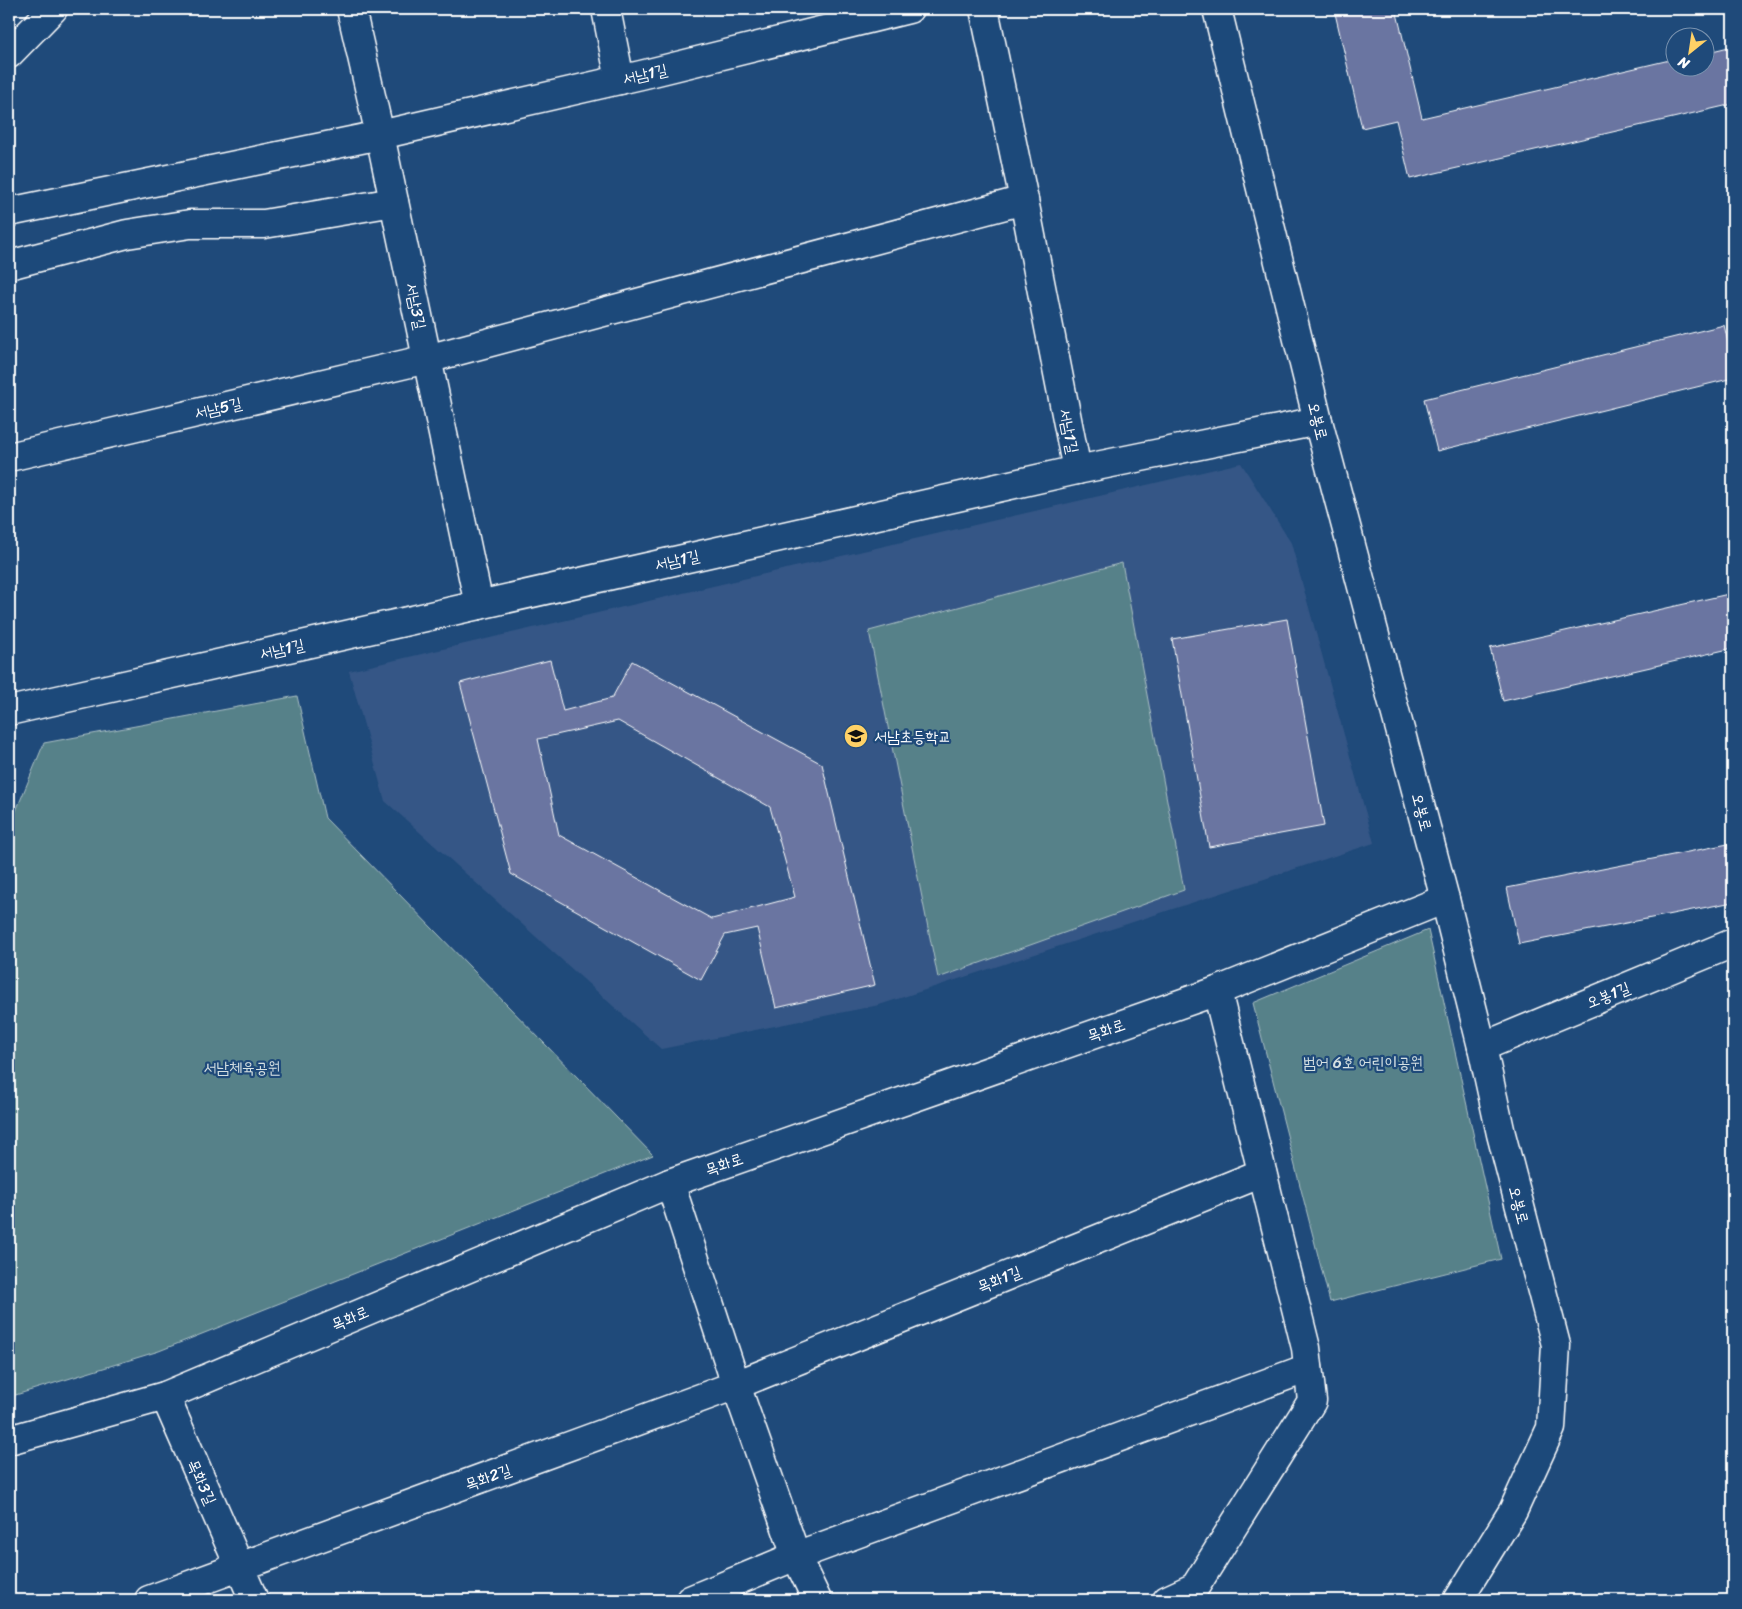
<svg xmlns="http://www.w3.org/2000/svg" width="1742" height="1609" font-family="Sriracha,'Poor Story',sans-serif">
<style>
.built{fill:#365786}
.green{fill:#578189;stroke:#abc0c4}
.building{fill:#6a75a1;stroke:#fff;fill-rule:evenodd}
.lines{fill:none;stroke-linecap:round;stroke-linejoin:round}
.street-casing{stroke:#fff;stroke-width:31}
.street{stroke:#1f4a7a;stroke-width:28}
.labels{text-anchor:middle;dominant-baseline:central;stroke-width:4.5;stroke-linejoin:round;paint-order:stroke}
.street-label{font-size:16px;fill:#fff;stroke:#1f4a7a}
.poi-label{font-size:16px;fill:#fff;stroke:#1f4a7a;text-anchor:start}
.park-label{font-size:16px;fill:#d5e0e2;stroke:#1f4a7a}
</style>
<rect width="100%" height="100%" fill="#1f4a7a"/>
<filter id="ink" filterUnits="userSpaceOnUse"><feTurbulence type="fractalNoise" baseFrequency=".02" numOctaves="2"/><feDisplacementMap in="SourceGraphic" scale="10" xChannelSelector="R" yChannelSelector="G"/><feConvolveMatrix kernelMatrix="1 2 1 2 8 2 1 2 1" color-interpolation-filters="sRGB"/></filter>
<g filter="url(#ink)">
<polygon class="built" points="1241,463 1291,543 1374,843 879,1005 661,1049 385,801 349,671"/>
<g class="green">
<polygon points="1122,563 1184,890 938,978 869,631"/>
<polygon points="297,696 325,818 653,1155 159,1351 9,1397 9,828 44,743"/>
<polygon points="1428,930 1501,1259 1330,1302 1253,1003"/>
</g>
<g class="building">
<polygon points="1334,9 1396,9 1422,118 1674,59 1674,68 1704,68 1704,53 1733,46 1733,104 1410,179 1396,120 1362,128"/>
<polygon points="1724,325 1733,363 1733,378 1437,451 1424,399"/>
<polygon points="1733,593 1733,648 1503,701 1490,648"/>
<polygon points="1287,619 1324,826 1209,847 1172,639"/>
<path d="M550,660L563,711L612,698L632,661L822,764L875,985L776,1008L757,928L725,935L701,980L511,874L460,683ZM618,721L770,807L795,897L712,919L559,835L538,739Z"/>
<polygon points="1733,843 1733,902 1519,944 1507,888"/>
</g>
<g class="lines">
<g class="street-casing">
<g id="street">
<polyline points="351,9 380,135 479,605"/>
<polyline points="606,9 620,80"/>
<polyline points="984,9 1024,200 1077,470"/>
<polyline points="1217,9 1318,421 1445,899 1482,1047 1501,1134 1556,1345 1551,1428 1513,1511 1458,1600"/>
<polyline points="9,54 53,9"/>
<polyline points="9,212 380,135 641,75 909,9"/>
<polyline points="9,265 127,234 190,224 264,224 394,202"/>
<polyline points="9,457 427,359 1024,200"/>
<polyline points="9,711 1077,470 1318,421"/>
<polyline points="1482,1047 1733,943"/>
<polyline points="670,1183 736,1385 796,1556 817,1600"/>
<polyline points="165,1396 254,1600"/>
<polyline points="9,1440 165,1396 670,1183 1217,991 1445,899"/>
<polyline points="149,1600 736,1385 1262,1173"/>
<polyline points="690,1600 796,1556 1308,1368"/>
<polyline points="1167,1600 1195,1587 1312,1401 1306,1348 1217,991"/>
</g>
</g>
<use href="#street" class="street"/>
</g>
</g>
<defs>
<g id="school-disc" transform="scale(1.25)"><circle r="9.5" fill="#ffd166" stroke="#1f4a7a"/><path d="M0-5L7-2L0 1L-7-2ZM-4 1L0 2.5L4 1V4Q0 6-4 4Z" fill="#111"/></g>
</defs>
<g fill-rule="evenodd">
<use href="#school-disc" x="856" y="736"/>
</g>
<g class="labels">
<g class="street-label">
<text transform="translate(645 74) rotate(-13)">서남1길</text>
<text transform="translate(416 306) rotate(78)">서남3길</text>
<text transform="translate(218 408) rotate(-13)">서남5길</text>
<text transform="translate(1318 421) rotate(76)">오봉로</text>
<text transform="translate(1069 431) rotate(79)">서남1길</text>
<text transform="translate(677 560) rotate(-13)">서남1길</text>
<text transform="translate(282 649) rotate(-13)">서남1길</text>
<text transform="translate(1422 812) rotate(75)">오봉로</text>
<text transform="translate(1608 995) rotate(-22)">오봉1길</text>
<text transform="translate(1106 1030) rotate(-19)">목화로</text>
<text transform="translate(724 1164) rotate(-19)">목화로</text>
<text transform="translate(1519 1205) rotate(75)">오봉로</text>
<text transform="translate(999 1279) rotate(-22)">목화1길</text>
<text transform="translate(350 1318) rotate(-23)">목화로</text>
<text transform="translate(488 1477) rotate(-20)">목화2길</text>
<text transform="translate(202 1482) rotate(66)">목화3길</text>
</g>
<g class="poi-label">
<text x="874" y="736">서남초등학교</text>
</g>
<g class="park-label">
<text x="1363" y="1062">범어 6호 어린이공원</text>
<text x="242" y="1067">서남체육공원</text>
</g>
</g>
<rect width="1742" height="1609" fill="none" stroke="#1f4a7a" stroke-width="30"/>
<rect x="15" y="15" width="1712" height="1579" fill="none" stroke="#fff" stroke-width="2" filter="url(#ink)"/>
<g transform="translate(1690 52) rotate(210)"><circle r="24" fill="#1f4a7a" stroke="#7992af"/>
<path d="M0-4L9 19L0 12L-9 19Z" fill="#ffd166"/>
<text y="-8" font-size="14" font-weight="bold" text-anchor="middle" fill="#ffffff">N</text>
</g>
</svg>
